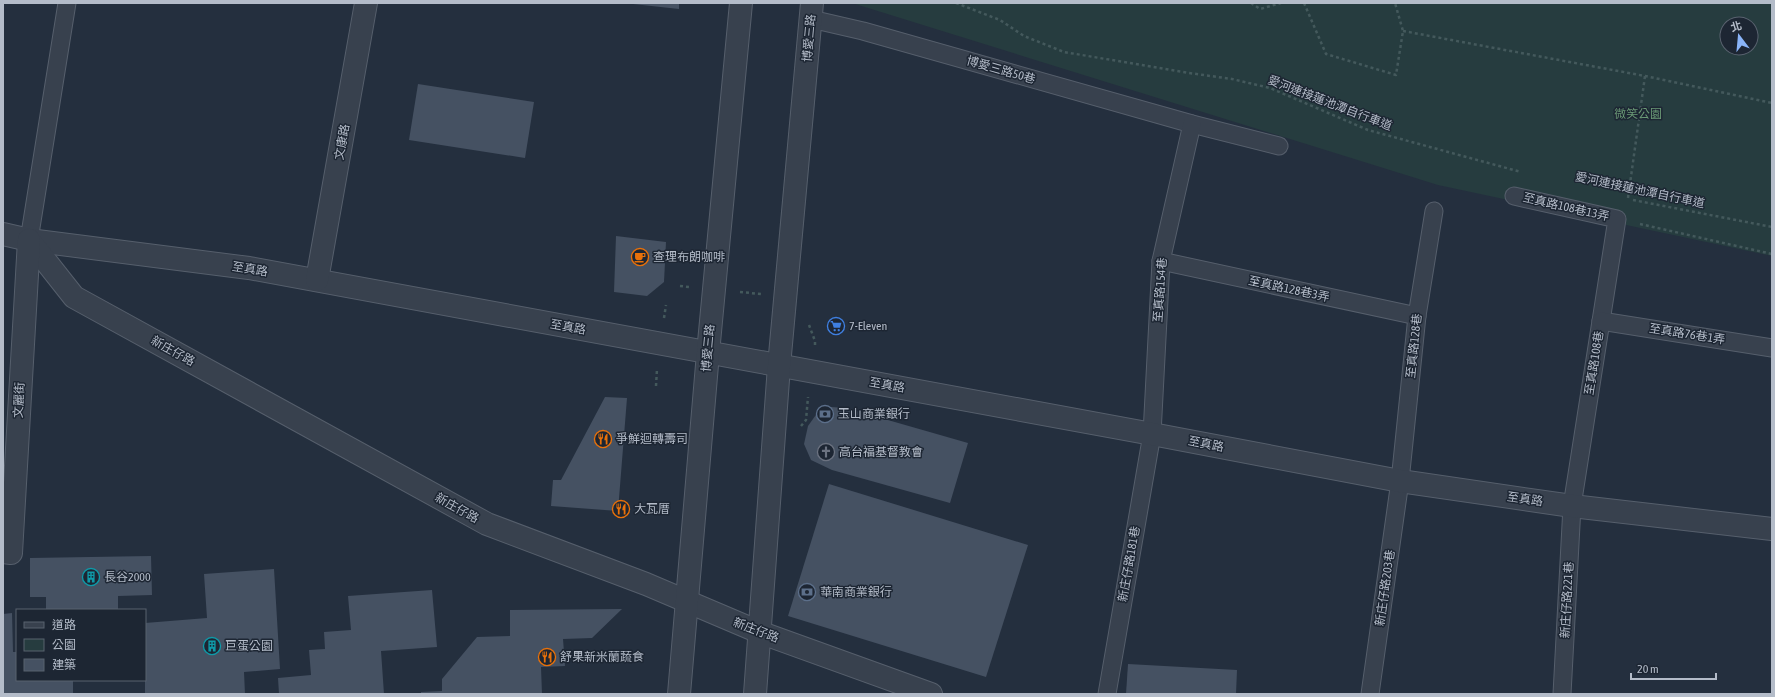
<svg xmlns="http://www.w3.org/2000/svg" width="1775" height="697" font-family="'Asap Condensed','Noto Sans TC',sans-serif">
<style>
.green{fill:#263c3f;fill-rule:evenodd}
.building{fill:#455162}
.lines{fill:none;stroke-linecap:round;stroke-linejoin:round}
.service-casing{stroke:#565f6c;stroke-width:19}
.minor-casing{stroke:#565f6c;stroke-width:24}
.path{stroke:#44595c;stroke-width:2.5;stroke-dasharray:3 3;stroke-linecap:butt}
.service{stroke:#38414e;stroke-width:17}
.minor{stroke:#38414e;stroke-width:22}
.labels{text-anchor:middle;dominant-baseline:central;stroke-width:3;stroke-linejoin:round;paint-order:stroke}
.street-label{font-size:12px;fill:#b4bcc9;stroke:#1d2633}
.park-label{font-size:12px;fill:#6b9a76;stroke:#1d2633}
.poi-label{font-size:12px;fill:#b4bcc9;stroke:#1d2633;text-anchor:start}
</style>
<rect width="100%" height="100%" fill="#242f3e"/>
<path class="green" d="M852,3H1772V256L1438,185ZM1727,24H1751V48H1727Z"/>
<g class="building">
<polygon points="624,3 679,3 679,9"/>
<polygon points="418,84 534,102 525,158 409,140"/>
<polygon points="616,236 666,242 664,282 647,296 614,292"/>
<polygon points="605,397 627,398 618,511 551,506 553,480 561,480"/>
<polygon points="831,407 846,408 968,443 950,503 832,470 811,460 804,444 808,426 818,412"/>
<polygon points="829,484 1028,545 986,677 788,616"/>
<polygon points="151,556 152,595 118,596 118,610 46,610 46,597 30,597 30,558"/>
<polygon points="274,569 280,669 244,672 245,694 145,694 145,623 207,618 204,574"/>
<polygon points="432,590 437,647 381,651 384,694 279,694 278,678 311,675 309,650 325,649 324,632 351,630 348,596"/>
<polygon points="622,609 592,638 563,639 565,666 541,667 542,694 421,694 421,692 442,691 442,679 477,637 510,636 510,610"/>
<polygon points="12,613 13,652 17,652 17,680 73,680 73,694 3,694 3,614"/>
<polygon points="1128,664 1237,670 1236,694 1126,694"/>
</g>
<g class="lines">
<g class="service-casing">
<g id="service">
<polyline points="811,19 863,31 1192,124 1279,146"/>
<polyline points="1514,196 1617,219 1572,506 1562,694"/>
<polyline points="29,240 67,3"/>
<polyline points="1161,261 1417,316"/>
<polyline points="1601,321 1772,348"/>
<polyline points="1107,694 1152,434 1161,261 1192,124"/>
<polyline points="1370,694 1400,481 1417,316 1434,211"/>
</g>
</g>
<g class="minor-casing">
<g id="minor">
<polyline points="3,234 29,240 249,268 1152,434 1400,481 1572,506 1772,529"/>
<polyline points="29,240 74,297 487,524 646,584 759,632 931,694"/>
<polyline points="317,280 366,3"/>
<polyline points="3,552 11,553 29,240"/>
<polyline points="679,694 708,353 741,3"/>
<polyline points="755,694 779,366 812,3"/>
</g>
</g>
<g class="path">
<polyline points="956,3 1000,20 1024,36 1064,52 1189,73 1232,79 1270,88 1368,130 1521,172"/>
<polyline points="1251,3 1260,9 1281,3"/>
<polyline points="1304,3 1326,54 1396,75 1403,31 1395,3"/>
<polyline points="1403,31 1645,76 1772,103"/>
<polyline points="1628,198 1645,76"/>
<polyline points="1633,200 1772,227"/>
<polyline points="1640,224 1772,254"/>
<polyline points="680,286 689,287"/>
<polyline points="740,292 761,294"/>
<polyline points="664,318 666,305"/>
<polyline points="809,325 815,341 815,347"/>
<polyline points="656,386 657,369"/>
<polyline points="801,426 806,420 808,397"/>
</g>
<use href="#service" class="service"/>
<use href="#minor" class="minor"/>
</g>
<defs>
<g id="cafe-ring" transform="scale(0.9)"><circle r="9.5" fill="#1d2633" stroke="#e8710a" stroke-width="1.5"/><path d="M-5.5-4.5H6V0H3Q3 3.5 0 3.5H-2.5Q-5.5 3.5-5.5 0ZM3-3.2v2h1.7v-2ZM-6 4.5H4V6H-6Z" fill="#e8710a"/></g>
<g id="supermarket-ring" transform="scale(0.9)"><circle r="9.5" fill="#1d2633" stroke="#3f7fe0" stroke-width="1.5"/><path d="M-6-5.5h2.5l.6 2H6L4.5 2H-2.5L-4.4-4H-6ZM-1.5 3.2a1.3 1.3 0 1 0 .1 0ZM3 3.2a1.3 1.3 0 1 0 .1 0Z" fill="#3f7fe0"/></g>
<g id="bank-ring" transform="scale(0.9)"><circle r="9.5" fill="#1d2633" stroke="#5c6f8a" stroke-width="1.5"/><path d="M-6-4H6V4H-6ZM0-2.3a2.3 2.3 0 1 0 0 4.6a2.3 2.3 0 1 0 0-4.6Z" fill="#5c6f8a"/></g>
<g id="restaurant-ring" transform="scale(0.9)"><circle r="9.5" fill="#1d2633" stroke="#e8710a" stroke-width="1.5"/><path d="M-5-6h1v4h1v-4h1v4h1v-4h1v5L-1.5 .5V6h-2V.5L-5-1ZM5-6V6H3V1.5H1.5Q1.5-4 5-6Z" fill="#e8710a"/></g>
<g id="church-ring" transform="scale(0.9)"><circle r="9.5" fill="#1d2633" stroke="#6b7280" stroke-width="1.5"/><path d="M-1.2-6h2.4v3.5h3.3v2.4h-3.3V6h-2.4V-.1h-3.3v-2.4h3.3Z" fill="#6b7280"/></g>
<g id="building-ring" transform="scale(0.9)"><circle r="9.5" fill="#1d2633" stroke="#0f9aa8" stroke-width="1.5"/><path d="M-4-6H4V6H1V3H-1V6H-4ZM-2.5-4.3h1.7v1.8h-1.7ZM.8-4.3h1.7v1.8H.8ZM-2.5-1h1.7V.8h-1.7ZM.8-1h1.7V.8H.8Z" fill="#0f9aa8"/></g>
</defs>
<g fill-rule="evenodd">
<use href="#cafe-ring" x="640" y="257"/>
<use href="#supermarket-ring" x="836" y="326"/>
<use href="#bank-ring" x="825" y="414"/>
<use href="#restaurant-ring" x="603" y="439"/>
<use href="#church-ring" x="826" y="452"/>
<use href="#restaurant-ring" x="621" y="509"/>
<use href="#building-ring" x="91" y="577"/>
<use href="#bank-ring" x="807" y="592"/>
<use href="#building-ring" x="212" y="646"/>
<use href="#restaurant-ring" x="547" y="657"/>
</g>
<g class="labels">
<g class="street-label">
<text transform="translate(809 38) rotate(-85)">博愛三路</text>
<text transform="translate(1001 70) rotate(16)">博愛三路50巷</text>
<text transform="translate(1330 103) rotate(21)">愛河連接蓮池潭自行車道</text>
<text transform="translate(342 142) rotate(-80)">文康路</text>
<text transform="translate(1640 190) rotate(12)">愛河連接蓮池潭自行車道</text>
<text transform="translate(1566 207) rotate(13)">至真路108巷13弄</text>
<text transform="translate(250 269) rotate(9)">至真路</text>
<text transform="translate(1289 289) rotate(12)">至真路128巷3弄</text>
<text transform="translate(1160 290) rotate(-86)">至真路154巷</text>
<text transform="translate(568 327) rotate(10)">至真路</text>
<text transform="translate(1687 334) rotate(9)">至真路76巷1弄</text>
<text transform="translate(1414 346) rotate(-84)">至真路128巷</text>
<text transform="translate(708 348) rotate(-85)">博愛三路</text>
<text transform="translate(173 351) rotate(29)">新庄仔路</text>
<text transform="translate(1594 363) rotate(-81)">至真路108巷</text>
<text transform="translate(887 385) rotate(10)">至真路</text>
<text transform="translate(19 400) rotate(-87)">文麗街</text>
<text transform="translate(1206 444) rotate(11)">至真路</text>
<text transform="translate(1525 499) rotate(8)">至真路</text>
<text transform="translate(457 508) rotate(29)">新庄仔路</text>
<text transform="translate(1129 564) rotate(-80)">新庄仔路181巷</text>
<text transform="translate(1385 588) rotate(-82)">新庄仔路203巷</text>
<text transform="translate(1567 600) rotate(-87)">新庄仔路221巷</text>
<text transform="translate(756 630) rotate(21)">新庄仔路</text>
</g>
<g class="park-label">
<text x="1638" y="114">微笑公園</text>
</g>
<g class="poi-label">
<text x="653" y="257">查理布朗咖啡</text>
<text x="849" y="326">7-Eleven</text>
<text x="838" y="414">玉山商業銀行</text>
<text x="616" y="439">爭鮮迴轉壽司</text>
<text x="839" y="452">高台福基督教會</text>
<text x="634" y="509">大瓦厝</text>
<text x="104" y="577">長谷2000</text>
<text x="820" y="592">華南商業銀行</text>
<text x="225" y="646">巨蛋公園</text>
<text x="560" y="657">舒果新米蘭蔬食</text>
</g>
</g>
<rect width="1775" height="697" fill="none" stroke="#b4bcc9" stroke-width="8"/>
<rect x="16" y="609" width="130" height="72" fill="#1d2633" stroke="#59626f"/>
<rect x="24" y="622" width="20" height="6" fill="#38414e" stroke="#59626f"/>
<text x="52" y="629" font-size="12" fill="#b4bcc9">道路</text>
<rect x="24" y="639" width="20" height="12" fill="#263c3f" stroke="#59626f"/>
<text x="52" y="649" font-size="12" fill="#b4bcc9">公園</text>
<rect x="24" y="659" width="20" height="12" fill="#455162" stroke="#59626f"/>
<text x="52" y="669" font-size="12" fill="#b4bcc9">建築</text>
<g transform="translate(1739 36) rotate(344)"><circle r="19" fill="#1d2633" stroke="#59626f"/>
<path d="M0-3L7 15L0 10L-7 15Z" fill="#8ab4f8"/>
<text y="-6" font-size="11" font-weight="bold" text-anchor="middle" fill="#b4bcc9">北</text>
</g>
<path d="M1631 673v6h85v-6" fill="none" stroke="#b4bcc9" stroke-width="2"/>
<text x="1637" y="673" font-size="12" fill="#b4bcc9" stroke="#1d2633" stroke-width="3" paint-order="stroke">20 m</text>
</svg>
